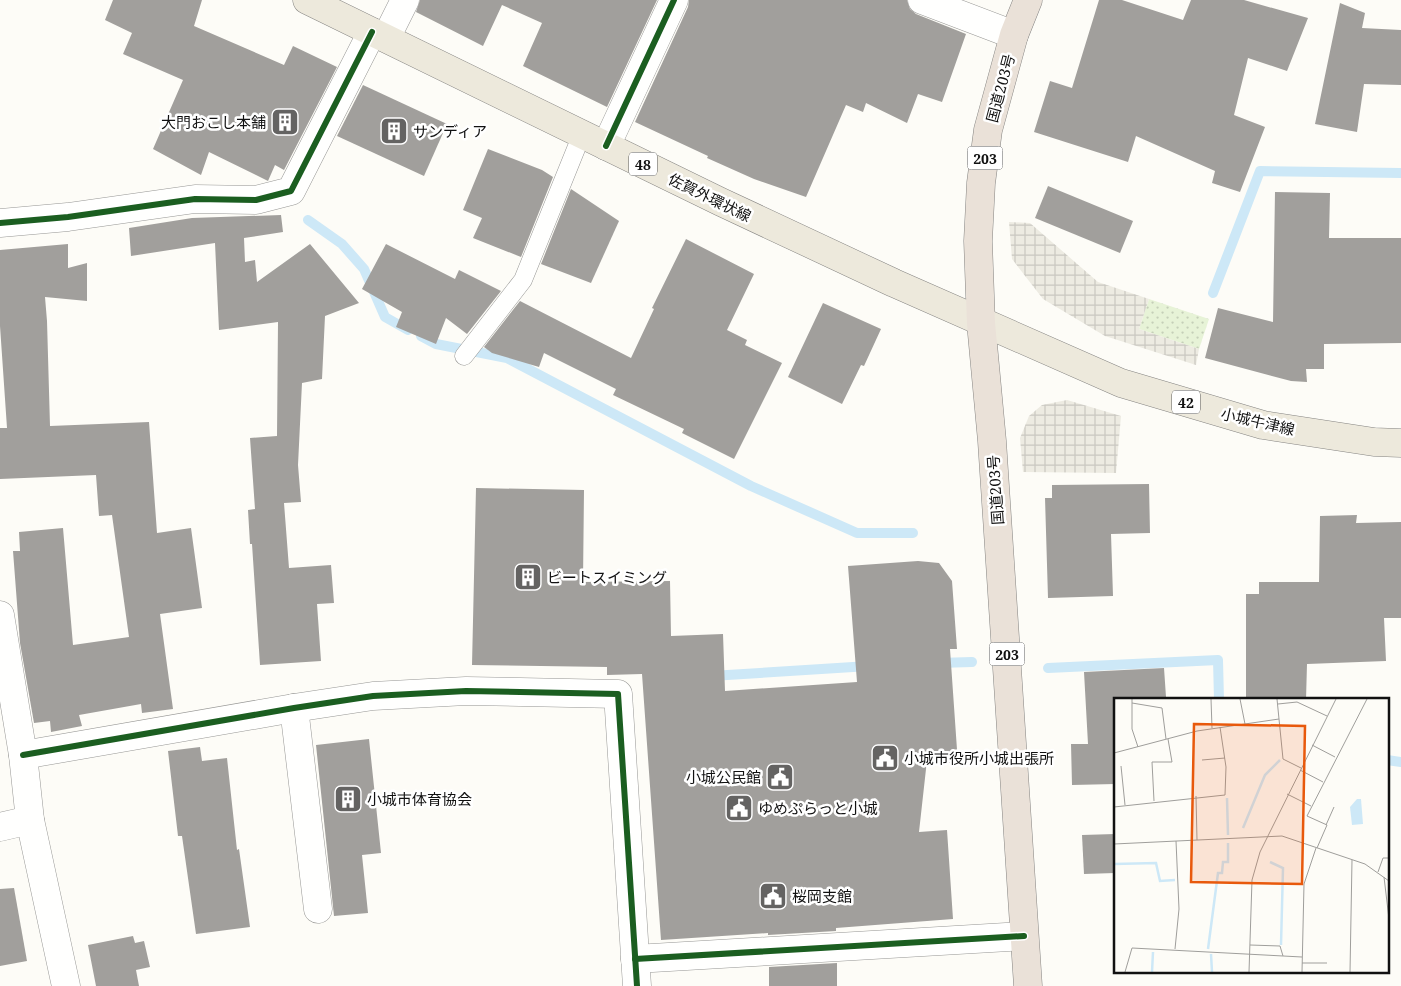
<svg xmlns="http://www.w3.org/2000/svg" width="1401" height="986" font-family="'Noto Serif','Noto Sans JP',serif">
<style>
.park{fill:url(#park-dots)}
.plaza{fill:url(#plaza-grid)}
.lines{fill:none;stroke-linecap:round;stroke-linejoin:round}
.stream{stroke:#cde8f7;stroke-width:10}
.building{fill:#a19f9c}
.lane-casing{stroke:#979795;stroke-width:19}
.street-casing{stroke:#979795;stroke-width:29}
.primary-casing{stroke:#858482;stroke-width:29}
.highway-casing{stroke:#858482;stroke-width:29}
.lane{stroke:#fffffe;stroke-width:18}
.street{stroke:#fffffe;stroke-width:28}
.primary{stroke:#ede9dc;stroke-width:28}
.highway{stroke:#eae1d8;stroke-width:28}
.cycleway-casing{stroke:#fff;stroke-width:9}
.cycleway{stroke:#1b5e20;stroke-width:6}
.labels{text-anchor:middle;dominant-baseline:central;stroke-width:5;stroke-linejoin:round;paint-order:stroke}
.shield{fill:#fff;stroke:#585858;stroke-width:1}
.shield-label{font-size:14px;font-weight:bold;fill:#111}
.street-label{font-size:15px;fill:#111;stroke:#fff}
.poi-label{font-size:15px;fill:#111;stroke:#fff;text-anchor:start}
.inset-river{fill:none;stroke:#cde8f7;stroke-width:2.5}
.inset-road{fill:none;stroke:#9f9e9b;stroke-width:1}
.view{fill:#e8590c;fill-opacity:0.15;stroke:#e8590c;stroke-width:2.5}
.inset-edge{fill:none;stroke:#111;stroke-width:2.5}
</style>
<defs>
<pattern id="park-dots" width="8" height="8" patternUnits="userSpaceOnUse" patternTransform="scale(1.25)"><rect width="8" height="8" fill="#e7f3d7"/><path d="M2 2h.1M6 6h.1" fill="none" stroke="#c5cfb8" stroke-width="1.8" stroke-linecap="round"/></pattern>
<pattern id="plaza-grid" width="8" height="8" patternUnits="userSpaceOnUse" patternTransform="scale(1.25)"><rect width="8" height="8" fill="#edebe2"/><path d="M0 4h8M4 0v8" fill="none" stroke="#cac8c1"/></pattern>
</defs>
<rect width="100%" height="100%" fill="#fdfcf7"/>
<polygon class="park" points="1149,299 1209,319 1199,349 1139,329"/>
<g class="plaza">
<polygon points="1009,222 1030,223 1098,282 1149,299 1139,329 1199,349 1196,365 1105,336 1043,299 1012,259"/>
<polygon points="1067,400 1121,416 1116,473 1023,472 1020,438 1029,416 1042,405"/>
</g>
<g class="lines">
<g class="stream">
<polyline points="308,220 342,244 364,269 385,317 408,330"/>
<polyline points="1213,293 1260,171 1401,173"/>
<polyline points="421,336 436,344 507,358 751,486 857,533 913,533"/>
<polyline points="938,663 972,662"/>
<polyline points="1048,668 1218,660 1219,700"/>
<polyline points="711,676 869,666"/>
<polyline points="1387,760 1401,762"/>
</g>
</g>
<g class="building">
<polygon points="113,0 202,0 194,26 284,65 293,46 337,67 284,170 275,165 268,181 209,152 201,175 153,149 183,80 123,54 132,33 105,20"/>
<polygon points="420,0 657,0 607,107 523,66 542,23 502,5 483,46 416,12"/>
<polygon points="689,0 907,0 910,9 916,14 966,34 942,102 918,94 907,123 866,103 863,112 846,105 806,197 754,179 707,158 708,156 635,122 688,7"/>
<polygon points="1099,0 1122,0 1183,20 1191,0 1244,0 1308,18 1287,71 1248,58 1234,115 1265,127 1240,192 1212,183 1215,171 1136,136 1128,162 1034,132 1050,81 1072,88"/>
<polygon points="1340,3 1365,13 1362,28 1401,30 1401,85 1364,84 1357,132 1315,124"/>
<polygon points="363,85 447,124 424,176 337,136"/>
<polygon points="488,149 542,170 553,177 521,257 473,238 482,218 463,210"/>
<polygon points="1048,186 1133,221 1120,253 1035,218"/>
<polygon points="571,189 619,221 591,283 541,264"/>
<polygon points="1275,192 1330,193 1329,238 1401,238 1401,343 1324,344 1324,369 1306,369 1307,382 1291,381 1205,358 1218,308 1273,322"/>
<polygon points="281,215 283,232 244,238 245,262 255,260 257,282 310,244 359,303 325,316 322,379 302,383 298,465 301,502 284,503 289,568 331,565 334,603 317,604 321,661 260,665 252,544 250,544 248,510 255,509 250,438 277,436 278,322 219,330 215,243 131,256 129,228 192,218"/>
<polygon points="686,239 754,274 727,330 747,340 745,345 782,363 734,459 682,433 684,429 613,395 616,389 544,353 539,367 492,353 484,347 520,301 631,358 654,309 652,308"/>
<polygon points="68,244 68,268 87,263 87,301 45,297 47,321 50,426 149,422 157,533 191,528 202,608 160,614 173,709 142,713 141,704 79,715 82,726 51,732 50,721 34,723 20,643 13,551 20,551 19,532 63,528 73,645 129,637 112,515 99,516 96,475 0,479 0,428 7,428 0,326 0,250"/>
<polygon points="386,244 455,279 459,270 501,291 467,334 446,318 436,344 396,327 402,312 362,289"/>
<polygon points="823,303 881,329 864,366 861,365 842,404 788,377"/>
<polygon points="1149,484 1150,533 1111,534 1113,596 1048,598 1045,498 1052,498 1052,485"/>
<polygon points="476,488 584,490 583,582 670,581 671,636 723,634 725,691 857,682 848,566 918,561 939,563 952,581 957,649 950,649 958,764 927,760 919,832 947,830 953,919 836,928 836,931 768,935 768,933 661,940 642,674 607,675 607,667 472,665"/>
<polygon points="1357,515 1356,523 1401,522 1401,618 1384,618 1386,661 1307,664 1306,700 1246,700 1246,594 1259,594 1259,582 1319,582 1320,516"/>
<polygon points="1164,668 1166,697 1115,699 1115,784 1072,785 1071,744 1088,744 1084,672"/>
<polygon points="369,739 381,853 362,855 368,913 334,916 316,745"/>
<polygon points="200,747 202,761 227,758 237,850 239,849 250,927 196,934 182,836 178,836 168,751"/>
<polygon points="1115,834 1115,873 1084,874 1082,835"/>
<polygon points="14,888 27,961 0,966 0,889"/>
<polygon points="133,936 135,943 144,941 150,967 136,970 139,986 96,986 88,945"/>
<polygon points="837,963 837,986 769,986 769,967"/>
</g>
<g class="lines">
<g class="lane-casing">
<polyline id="lane" points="464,356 523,280 582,134"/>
</g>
<g class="street-casing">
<g id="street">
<polyline points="922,0 1014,35"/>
<polyline points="386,38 405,0"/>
<polyline points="606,146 674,0"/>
<polyline points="0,223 68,217 195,199 256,200 291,191 372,32"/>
<polyline points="0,615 23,755 30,820 66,986"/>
<polyline points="294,708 318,909"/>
<polyline points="23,755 294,708 373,696 466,691 618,694 637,986"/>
<polyline points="0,827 30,820"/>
<polyline points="635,959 1024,936"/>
</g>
</g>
<g class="primary-casing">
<polyline id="primary" points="307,0 721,202 894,283 1121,383 1263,425 1374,442 1401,443"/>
</g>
<g class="highway-casing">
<polyline id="highway" points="1028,986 992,441 981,323 978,241 981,183 988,130 1014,35 1028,0"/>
</g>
<use href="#lane" class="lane"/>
<use href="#street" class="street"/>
<use href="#primary" class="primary"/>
<use href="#highway" class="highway"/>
<g class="cycleway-casing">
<g id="cycleway">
<polyline points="606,146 674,0"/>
<polyline points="0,223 68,217 195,199 256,200 291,191 372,32"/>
<polyline points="23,755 294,708 373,696 466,691 618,694 637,986"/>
<polyline points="635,959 1024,936"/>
</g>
</g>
<use href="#cycleway" class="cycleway"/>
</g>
<defs>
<g id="building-square" transform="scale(1.4375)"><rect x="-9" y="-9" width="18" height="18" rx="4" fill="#646362" stroke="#fff"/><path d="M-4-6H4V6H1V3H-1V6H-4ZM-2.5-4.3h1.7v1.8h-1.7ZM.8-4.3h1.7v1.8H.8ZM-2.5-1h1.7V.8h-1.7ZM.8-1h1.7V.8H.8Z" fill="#fff"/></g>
<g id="civic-square" transform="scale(1.4375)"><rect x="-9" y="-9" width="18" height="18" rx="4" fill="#646362" stroke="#fff"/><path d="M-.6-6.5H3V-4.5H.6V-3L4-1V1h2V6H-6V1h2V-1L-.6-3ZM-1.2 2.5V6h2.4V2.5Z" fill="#fff"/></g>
</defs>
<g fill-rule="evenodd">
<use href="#building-square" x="285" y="122"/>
<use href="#building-square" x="394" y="131"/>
<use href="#building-square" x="528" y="577"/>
<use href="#civic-square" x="885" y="758"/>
<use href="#civic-square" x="780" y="777"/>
<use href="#building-square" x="348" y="799"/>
<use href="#civic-square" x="739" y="808"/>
<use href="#civic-square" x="773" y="896"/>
</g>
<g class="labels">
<g class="shield">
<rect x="967.5" y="146.5" width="35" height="23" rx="4"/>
<rect x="629" y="152.5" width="28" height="23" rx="4"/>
<rect x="1172" y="390.5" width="28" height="23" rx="4"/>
<rect x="989.5" y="642.5" width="35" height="23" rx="4"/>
</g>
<g class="shield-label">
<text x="985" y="158">203</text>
<text x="643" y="164">48</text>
<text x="1186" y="402">42</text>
<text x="1007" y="654">203</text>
</g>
<g class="street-label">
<text transform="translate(1000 88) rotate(-75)">国道203号</text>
<text transform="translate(710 197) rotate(26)">佐賀外環状線</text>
<text transform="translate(1258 421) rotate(13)">小城牛津線</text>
<text transform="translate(995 490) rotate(-94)">国道203号</text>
</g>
<g class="poi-label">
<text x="266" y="122" text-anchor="end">大門おこし本舗</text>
<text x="413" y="131">サンディア</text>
<text x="547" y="577">ビートスイミング</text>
<text x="904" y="758">小城市役所小城出張所</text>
<text x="761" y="777" text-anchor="end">小城公民館</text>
<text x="367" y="799">小城市体育協会</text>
<text x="758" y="808">ゆめぷらっと小城</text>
<text x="792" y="896">桜岡支館</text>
</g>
</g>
<g transform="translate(1114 698)">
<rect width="275" height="275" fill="#fdfcf7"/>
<path d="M243,101H247L249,126L238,127L236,109Z" fill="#cde8f7"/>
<path class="inset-river" d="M113,100L114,137M129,130L151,77L166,62M156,164L169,170L167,247M0,166L42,165L46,183L61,182M94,251L104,175H108L109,164H114V145M97,256L98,274M38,274L39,254"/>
<path class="inset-road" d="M18,1V31L24,49M97,1L98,30M126,1L131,26M163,1L169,61L187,70M18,5L48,10L52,41M164,6L183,4L213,18M198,47L221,59M0,55L83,33L165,21M88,62L111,60M7,68L11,107M186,72L209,84M173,96L197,108M82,98L83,142M40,103L38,64H58L54,41M0,109L111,97L112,69L106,29M212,127L220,109M0,146L168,138L251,166L275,183M203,150L213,127L193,118L253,1M264,174L269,160H275M270,179L275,221M136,247L166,248L169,258M61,251L65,211L62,143M188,265H213M11,274L18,250L188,259M135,274L138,182L146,154L222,1M188,274L190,186L202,150M236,274L238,162"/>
<path class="view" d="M80,26L191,28L188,186L77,184Z"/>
<rect width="275" height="275" class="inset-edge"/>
</g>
</svg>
